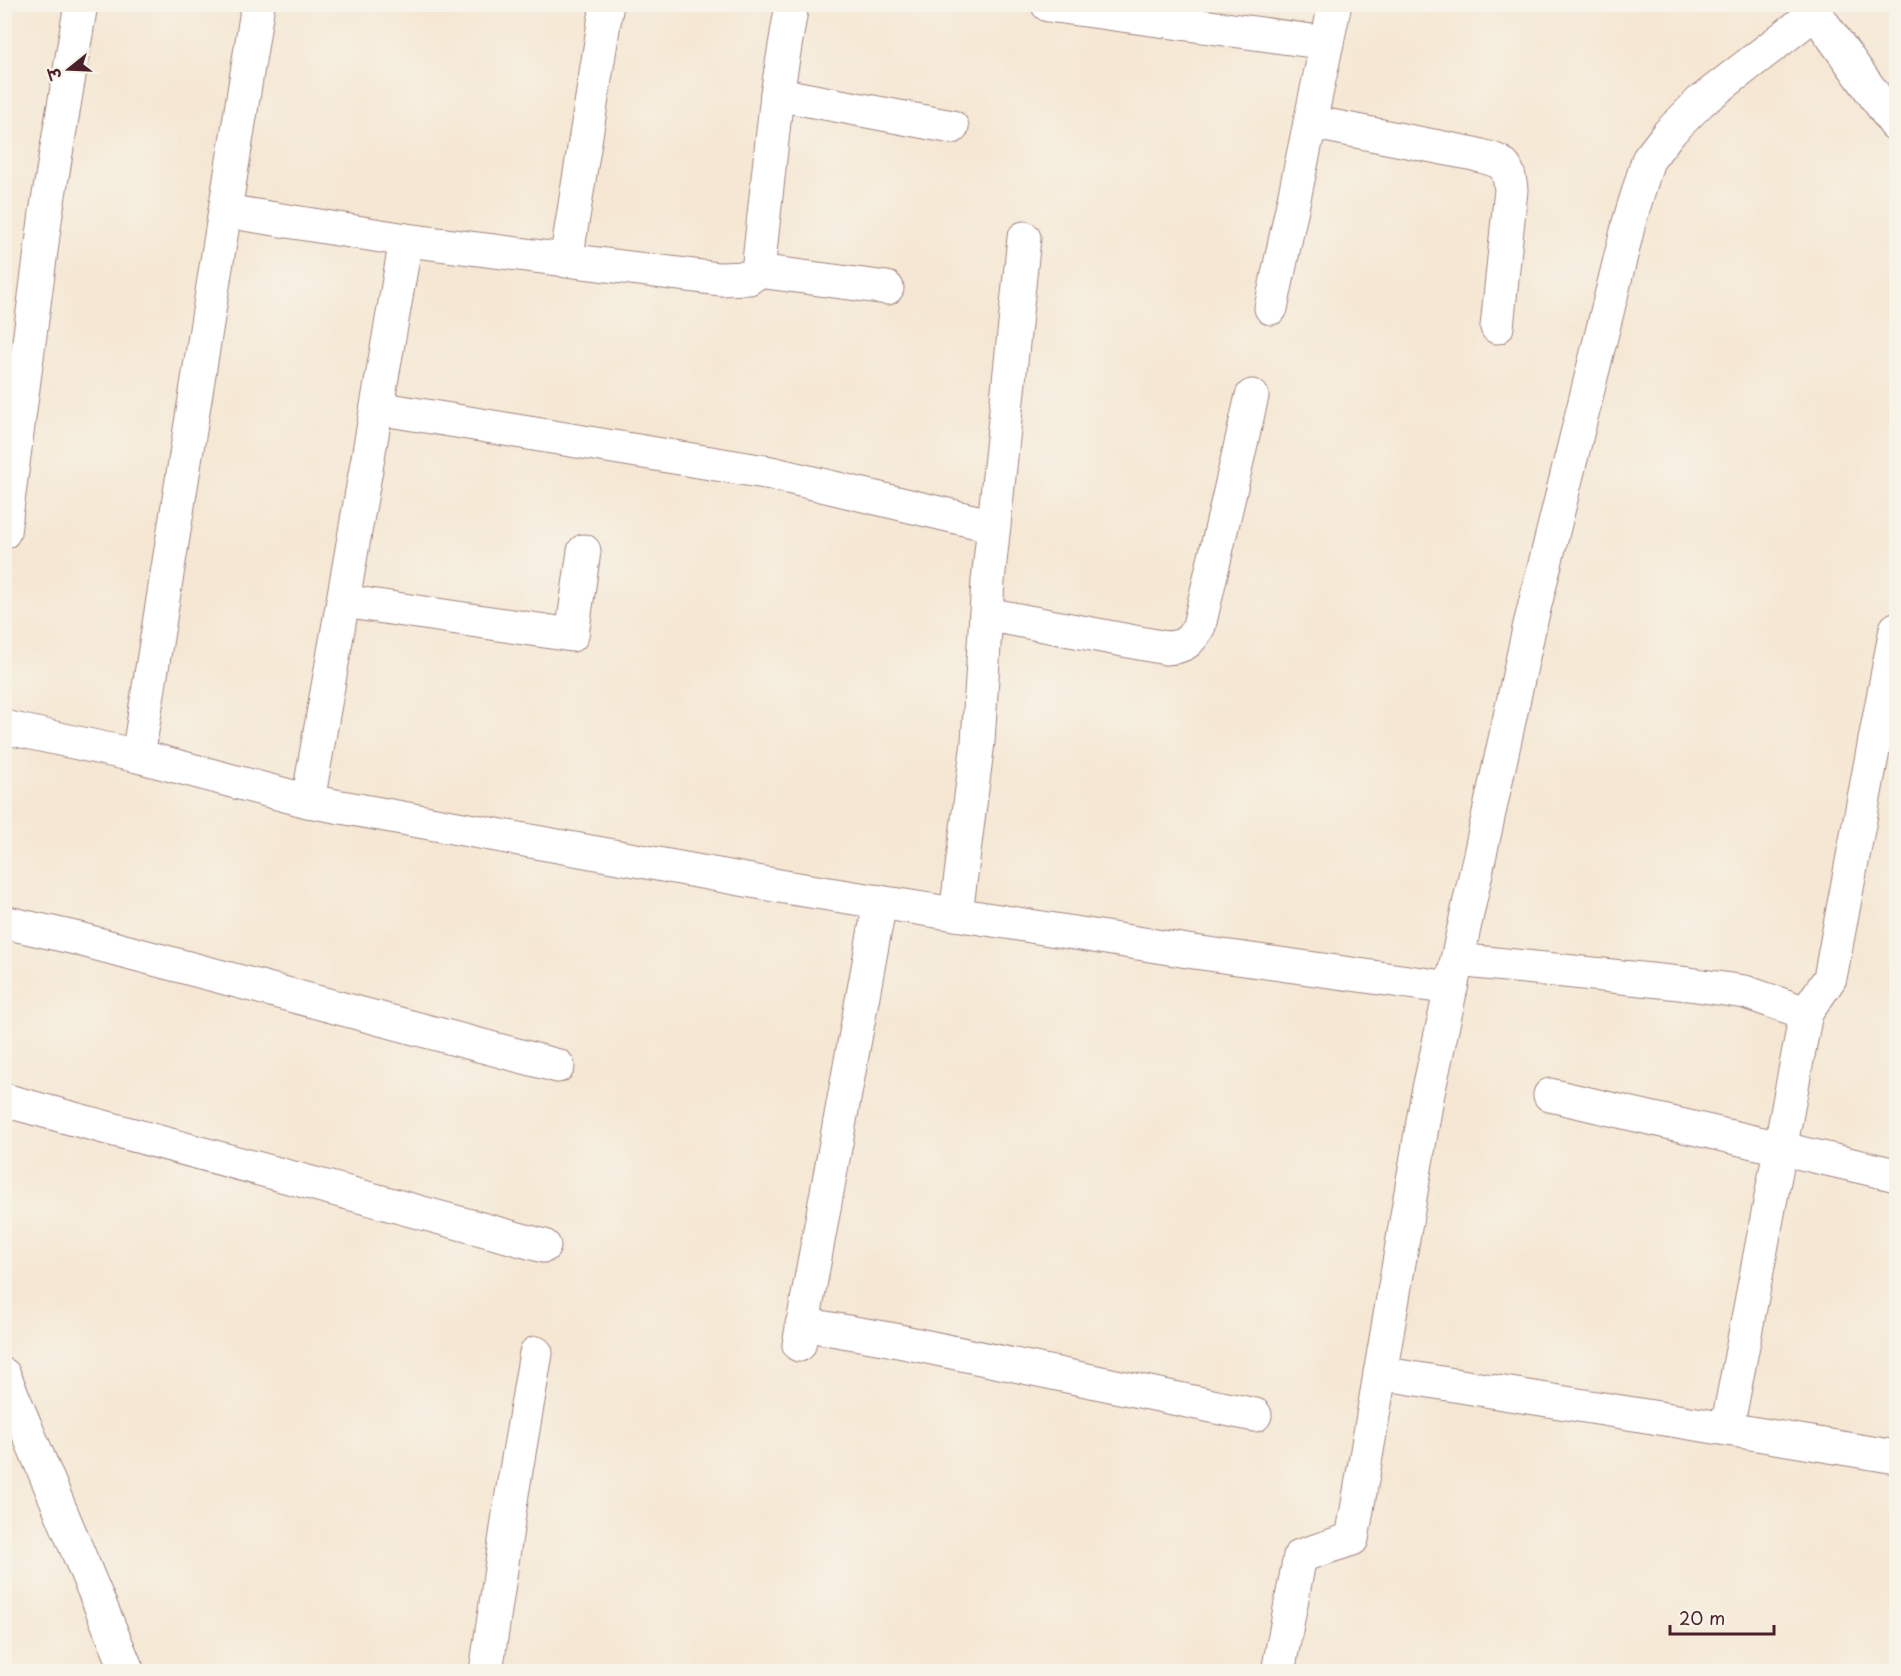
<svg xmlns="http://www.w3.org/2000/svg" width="1901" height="1676" font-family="'Playpen Sans','Playpen Sans Deva',sans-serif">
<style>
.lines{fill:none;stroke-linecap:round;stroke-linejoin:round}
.minor-casing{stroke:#a0837f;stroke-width:35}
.minor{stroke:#fff;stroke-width:33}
</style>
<rect width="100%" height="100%" fill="#f7f3e8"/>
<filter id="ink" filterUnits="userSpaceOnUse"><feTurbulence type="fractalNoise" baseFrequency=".0167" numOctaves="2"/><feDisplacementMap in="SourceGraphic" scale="12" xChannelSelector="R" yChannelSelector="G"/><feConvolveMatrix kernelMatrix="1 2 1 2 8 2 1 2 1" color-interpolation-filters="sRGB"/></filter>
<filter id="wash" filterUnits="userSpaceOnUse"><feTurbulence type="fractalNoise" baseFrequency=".008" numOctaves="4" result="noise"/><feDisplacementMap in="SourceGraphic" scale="24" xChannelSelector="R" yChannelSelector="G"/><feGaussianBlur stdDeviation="1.35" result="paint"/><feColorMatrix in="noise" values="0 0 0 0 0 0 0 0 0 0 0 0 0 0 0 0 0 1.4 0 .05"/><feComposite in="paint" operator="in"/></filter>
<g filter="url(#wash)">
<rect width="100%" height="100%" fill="#f5e7d3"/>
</g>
<g filter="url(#ink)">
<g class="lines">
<g class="minor-casing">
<g id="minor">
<polyline points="1809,4 1895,124"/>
<polyline points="1048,5 1327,43"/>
<polyline points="777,94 952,127"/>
<path d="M1310,122L1474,154C1501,162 1508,160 1511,190L1497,327"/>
<polyline points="225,211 406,240 719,279 749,278 758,271 777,94 792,4"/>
<polyline points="566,261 607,4"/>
<polyline points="758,271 887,288"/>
<polyline points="1271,308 1335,4"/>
<polyline points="377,408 771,473 994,526"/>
<polyline points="4,532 46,213 81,4"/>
<polyline points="343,601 572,635 584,551"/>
<path d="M986,614L1166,648C1185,647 1190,642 1199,626L1252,396"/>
<polyline points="1896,629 1830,978 1806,1013 1727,1429 1896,1457"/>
<polyline points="4,727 138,756 308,801 785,887 1194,952 1451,988"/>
<polyline points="138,756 258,4"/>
<polyline points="308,801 406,240"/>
<polyline points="956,914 978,742 988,581 1024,238"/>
<polyline points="4,922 75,938 558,1066"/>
<polyline points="1457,960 1689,984 1745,992 1806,1013"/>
<polyline points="1550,1095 1896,1175"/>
<polyline points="4,1100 544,1246"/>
<polyline points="802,1324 889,1339 1255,1415"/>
<polyline points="799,1345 880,902"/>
<polyline points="1380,1373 1727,1429"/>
<polyline points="4,1375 128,1672"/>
<polyline points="486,1672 512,1494 536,1353"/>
<polyline points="1278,1672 1300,1556 1352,1539 1427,1098 1529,629 1630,219 1648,160 1668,134 1700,102 1815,13"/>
</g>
</g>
<use href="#minor" class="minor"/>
</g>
</g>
<rect width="1901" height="1676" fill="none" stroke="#f7f3e8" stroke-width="24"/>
<g transform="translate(69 69) rotate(252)" stroke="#f7f3e8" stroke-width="4.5" paint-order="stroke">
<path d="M0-4.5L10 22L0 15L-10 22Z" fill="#4a1f2b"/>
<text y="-9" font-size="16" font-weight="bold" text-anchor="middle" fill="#4a1f2b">उ</text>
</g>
<path d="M1670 1625v9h104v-9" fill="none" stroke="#4a1f2b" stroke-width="3"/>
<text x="1679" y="1625" font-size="18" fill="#4a1f2b" stroke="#f7f3e8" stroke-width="4.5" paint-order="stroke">20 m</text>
</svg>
